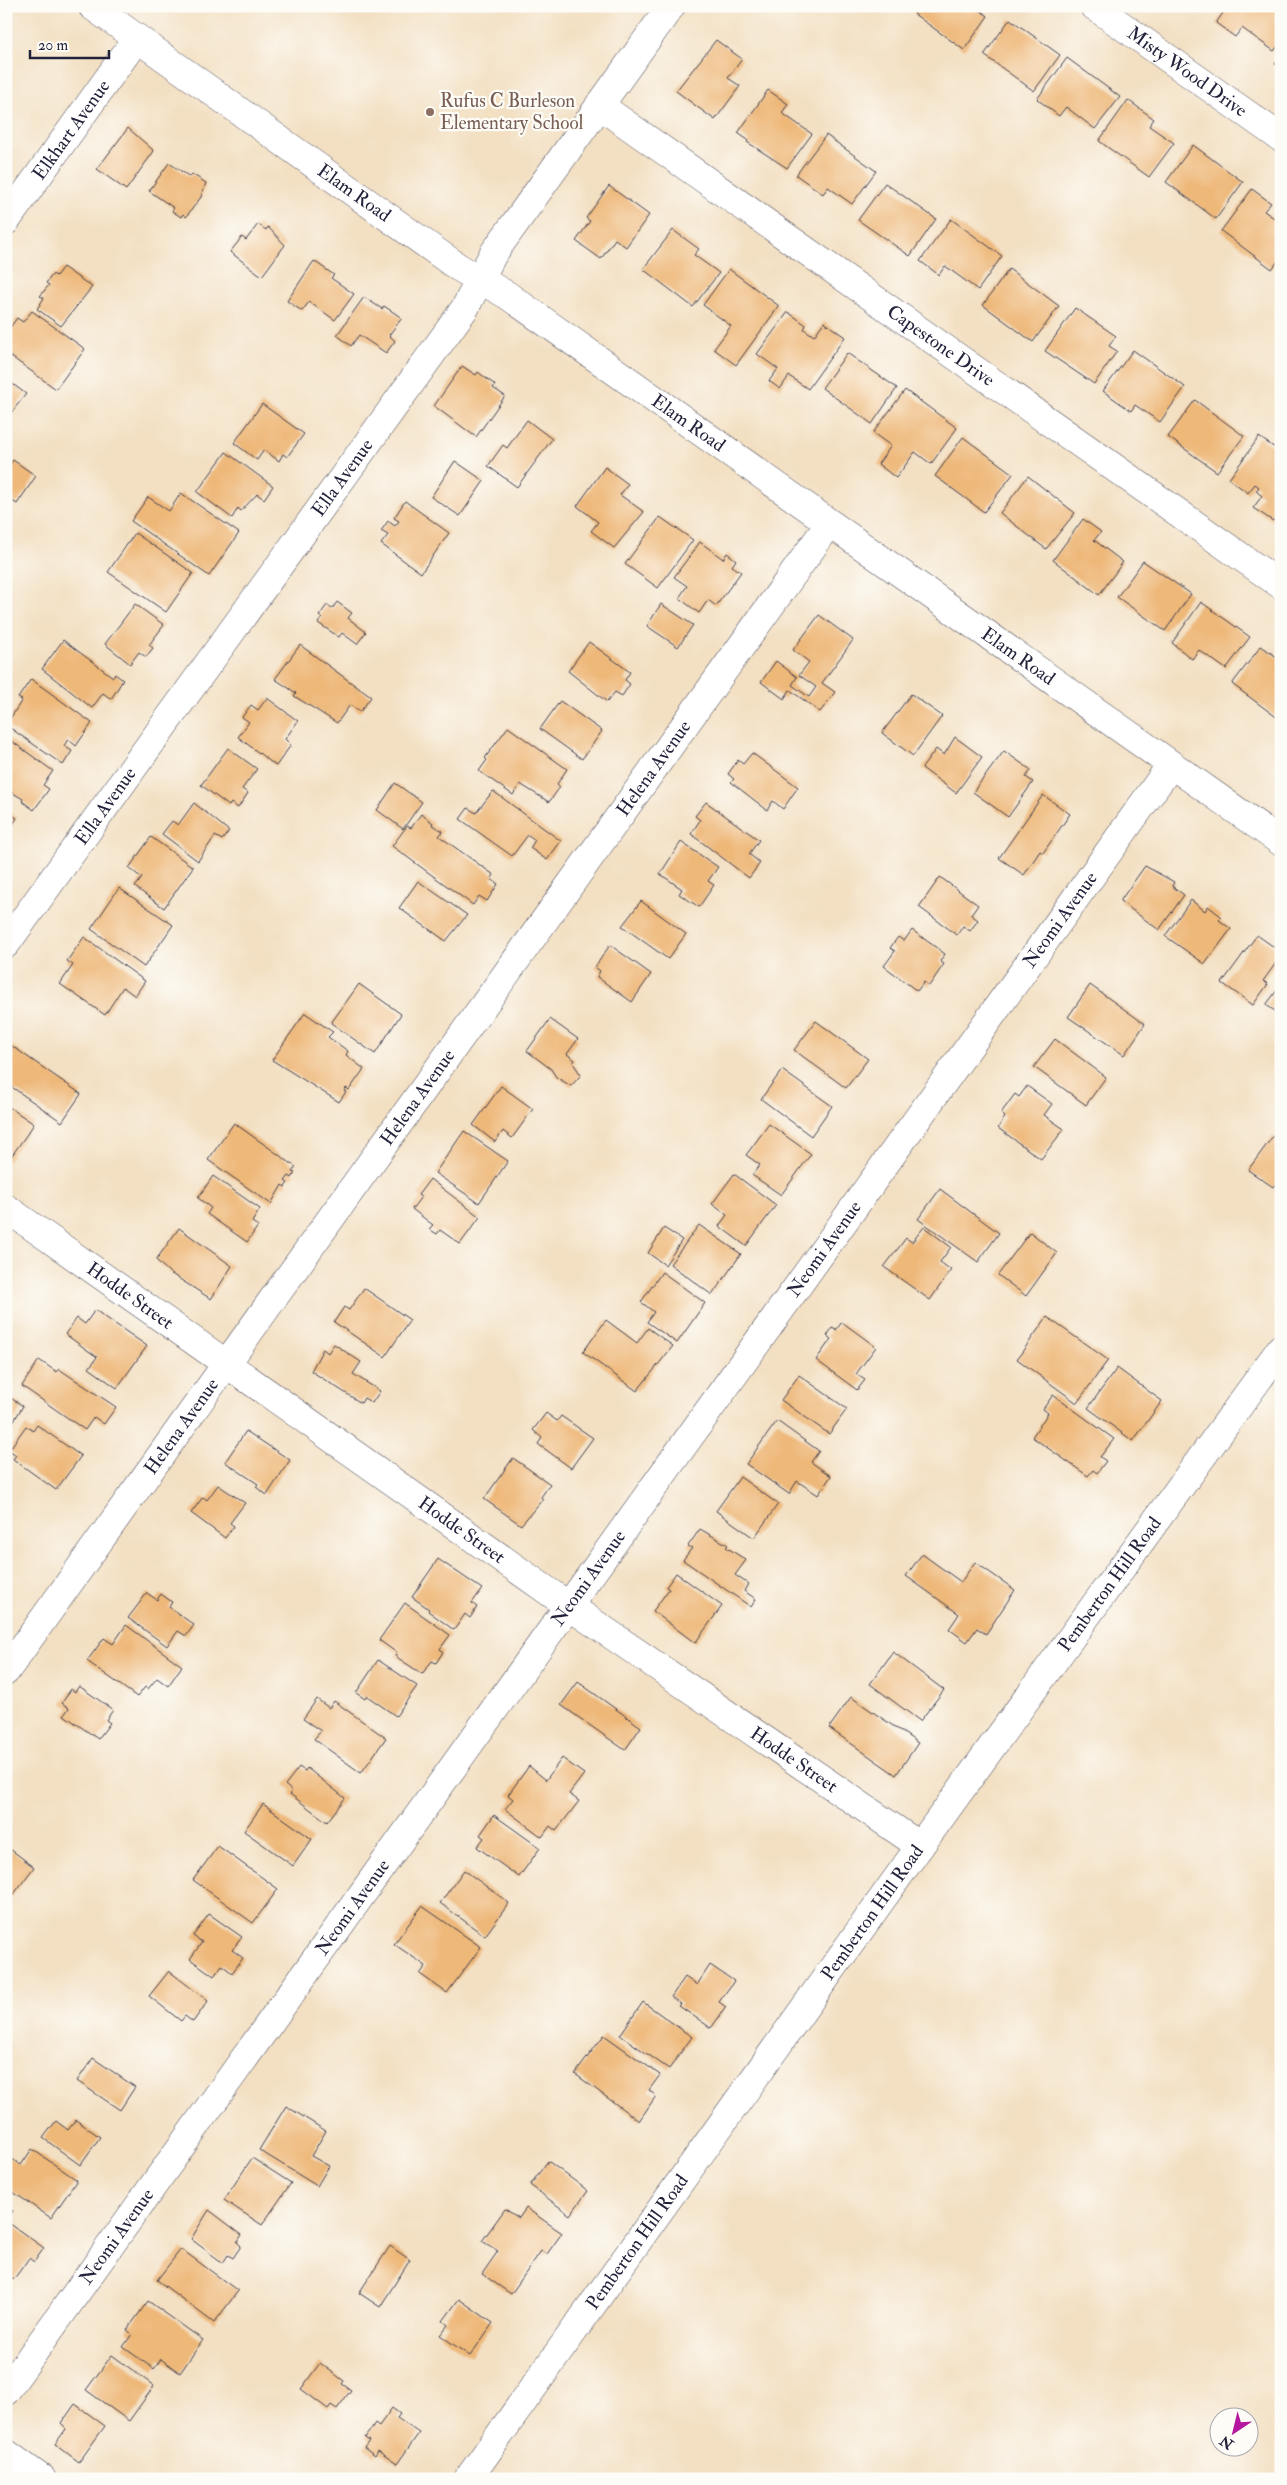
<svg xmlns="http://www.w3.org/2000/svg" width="1287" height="2485" font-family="'IM FELL Double Pica',serif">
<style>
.building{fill:#eeb879}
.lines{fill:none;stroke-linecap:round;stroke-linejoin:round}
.minor-casing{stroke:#413e4f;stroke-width:29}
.minor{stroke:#fff;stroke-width:28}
.education-dot{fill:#8d6e63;stroke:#fdfcf7;stroke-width:2}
.labels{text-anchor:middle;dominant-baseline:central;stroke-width:4.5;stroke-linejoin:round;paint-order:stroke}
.street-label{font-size:19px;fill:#22223b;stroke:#fdfcf7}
.education-label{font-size:19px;fill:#785e54;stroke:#fdfcf7;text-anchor:start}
</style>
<rect width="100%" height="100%" fill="#fdfcf7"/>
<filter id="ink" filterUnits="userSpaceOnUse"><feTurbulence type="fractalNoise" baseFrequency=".02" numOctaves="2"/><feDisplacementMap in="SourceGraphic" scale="10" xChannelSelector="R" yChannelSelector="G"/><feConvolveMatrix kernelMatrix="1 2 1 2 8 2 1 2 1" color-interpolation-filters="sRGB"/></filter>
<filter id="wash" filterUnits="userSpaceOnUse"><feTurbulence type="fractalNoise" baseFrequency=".0096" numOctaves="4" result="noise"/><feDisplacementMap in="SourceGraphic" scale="20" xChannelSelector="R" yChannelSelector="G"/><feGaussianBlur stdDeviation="1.12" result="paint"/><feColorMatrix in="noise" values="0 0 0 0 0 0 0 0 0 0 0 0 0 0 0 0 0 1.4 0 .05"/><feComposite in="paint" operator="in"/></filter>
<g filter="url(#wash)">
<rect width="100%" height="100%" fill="#f3e0c3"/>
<g id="blocks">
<g class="building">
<polygon points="920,6 974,6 988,16 964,50 914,14"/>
<polygon points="1192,6 1204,6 1200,12"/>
<polygon points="1228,6 1281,6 1281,42 1274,51 1242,28 1235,37 1216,23"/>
<polygon points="1010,19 1060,55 1034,91 984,55"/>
<polygon points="716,40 742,59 728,78 740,86 715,120 676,91"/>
<polygon points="6,41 10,44 11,52 6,59"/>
<polygon points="1281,56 1281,68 1275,64"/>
<polygon points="1067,58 1120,97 1095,129 1066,107 1059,116 1037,99"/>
<polygon points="768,90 788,104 782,113 812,134 787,168 747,142 748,140 738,133"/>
<polygon points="1128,100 1154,119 1149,126 1174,143 1149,177 1099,141"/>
<polygon points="128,128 154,151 126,190 97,169"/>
<polygon points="826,135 876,171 852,204 828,187 823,194 796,175"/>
<polygon points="1193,145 1243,182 1216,219 1166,182"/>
<polygon points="169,163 190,177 192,174 206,183 201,197 186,217 183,214 181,217 172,211 174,208 149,191"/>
<polygon points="885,183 936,219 910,256 858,220"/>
<polygon points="609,186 649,215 626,247 615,239 601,259 576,241 590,221 586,218"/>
<polygon points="1252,189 1271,203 1264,211 1281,223 1281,257 1272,269 1221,231"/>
<polygon points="951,219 1002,256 978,290 945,266 939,275 920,261"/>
<polygon points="258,224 266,230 268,227 285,245 262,276 230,252 242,237 246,240"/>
<polygon points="673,230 699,249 694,255 719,273 693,307 643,269"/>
<polygon points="314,261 334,275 331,278 354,294 335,320 309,302 302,311 287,301"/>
<polygon points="63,267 92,287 61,326 37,309 44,298 40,296 49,285 46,283 53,274 56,276"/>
<polygon points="729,269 779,306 736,365 714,349 731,326 703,305"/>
<polygon points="1009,269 1059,306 1033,342 983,305"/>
<polygon points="364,297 382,309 384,306 402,318 389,335 395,341 386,353 359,335 351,346 337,335"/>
<polygon points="1075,308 1116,336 1109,346 1117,351 1094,384 1045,351"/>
<polygon points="32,311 85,349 56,389 6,353 6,333 17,318 23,322"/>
<polygon points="788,312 806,325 804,329 814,336 824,322 845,337 808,389 789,376 780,389 769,381 778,369 757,354"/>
<polygon points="1133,350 1185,387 1160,422 1135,405 1131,411 1103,391"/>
<polygon points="847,353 897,388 872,424 822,388"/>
<polygon points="462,366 476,375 478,372 495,385 493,388 505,396 476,437 434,406"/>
<polygon points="6,379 26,394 6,419"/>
<polygon points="905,390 957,428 931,464 915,452 896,478 878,464 891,446 873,433"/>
<polygon points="1195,400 1244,436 1217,472 1168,437"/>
<polygon points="262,404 304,434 287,457 283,454 279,461 264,450 257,460 234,443"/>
<polygon points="527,420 552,439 517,487 488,466 503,445 507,448"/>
<polygon points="963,437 1013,474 984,512 935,476"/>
<polygon points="1259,437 1281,452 1281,511 1273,521 1253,508 1262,496 1256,491 1259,487 1255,484 1248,493 1229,479"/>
<polygon points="226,452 273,486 264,499 257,494 241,511 238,508 232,518 197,492"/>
<polygon points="13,460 36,476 17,504 6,497 6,470"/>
<polygon points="455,461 484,481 460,516 431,497"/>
<polygon points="605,467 628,484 620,495 644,512 614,548 591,531 598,522 577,506"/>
<polygon points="1028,476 1075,513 1046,549 1000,513"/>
<polygon points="181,493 239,533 209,576 131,521 148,497 169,511"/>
<polygon points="405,501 449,533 421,573 381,544 388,535 381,531 388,521 395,526 399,521 394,518"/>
<polygon points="660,517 693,540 658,588 625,564"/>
<polygon points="1083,519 1101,532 1094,540 1123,562 1099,595 1053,560"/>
<polygon points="135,533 193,573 166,612 108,572"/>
<polygon points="700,542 723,559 727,553 736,560 732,566 741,572 716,606 708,600 699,613 679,598 687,586 674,577"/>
<polygon points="1143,561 1191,594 1165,631 1117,597"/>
<polygon points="337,602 352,613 348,618 366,632 357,644 342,633 339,637 318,623 322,618 319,616 327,605 332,609"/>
<polygon points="1201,602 1250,637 1226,669 1199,650 1192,659 1172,643"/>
<polygon points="135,604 164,625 149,645 153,648 146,657 139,652 130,664 105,644"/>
<polygon points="661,604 693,625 678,647 647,626"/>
<polygon points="819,615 853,640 822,683 835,692 820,712 790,690 784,699 761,682 776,661 797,677 792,685 809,697 816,687 799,675 809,662 793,650"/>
<polygon points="63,640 113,677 115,674 123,680 111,699 103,693 92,708 42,669"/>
<polygon points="589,642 630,672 625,680 630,684 622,696 615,692 607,702 568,671"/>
<polygon points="300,645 371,697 360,712 350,705 337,723 294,696 296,693 275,679"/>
<polygon points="1261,646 1281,660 1279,719 1232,684"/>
<polygon points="31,679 92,723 76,746 68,739 64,746 72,751 63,765 6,725 22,700 18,698"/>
<polygon points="911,694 942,716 913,756 882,733"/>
<polygon points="267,698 298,721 285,739 291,745 276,766 238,737 249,722 242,717 251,705 258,710"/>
<polygon points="560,701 602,731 582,759 540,729"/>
<polygon points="508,727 567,769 557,784 560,787 549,802 520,784 513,795 479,771 487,760 485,758"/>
<polygon points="6,737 53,771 43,785 49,789 34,810 22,801 23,799 6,789"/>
<polygon points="955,737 982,757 956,793 922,768 936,749 944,755"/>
<polygon points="228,748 257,769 242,789 248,793 238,808 231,803 229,806 201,785"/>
<polygon points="1004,751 1031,770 1026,777 1033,782 1008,817 973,792"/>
<polygon points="752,753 798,787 783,809 773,801 767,810 731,782 734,779 728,774 738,760 743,764"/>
<polygon points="395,783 422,802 403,829 377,810"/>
<polygon points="493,791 561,841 547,860 530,848 535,840 528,835 512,856 460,819 468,808 476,813"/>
<polygon points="1043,795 1070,814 1043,853 1040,851 1024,875 999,858"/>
<polygon points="706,802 759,840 749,854 760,863 749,878 691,834 700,820 695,816"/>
<polygon points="194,803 229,831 222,840 215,836 198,861 162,834 172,821 178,825"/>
<polygon points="6,811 17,818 6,834"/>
<polygon points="421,814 433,823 432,825 443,831 439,836 494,875 491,879 498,884 487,901 479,896 473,905 392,846 407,826 411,828"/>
<polygon points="151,837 193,867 164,908 135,887 142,878 129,868"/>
<polygon points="681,842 718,867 708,881 714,885 699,907 679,894 682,889 660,874"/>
<polygon points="1145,866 1174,882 1172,886 1184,895 1159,930 1120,901"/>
<polygon points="940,877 978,905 971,915 978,920 970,931 963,926 957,935 919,907"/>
<polygon points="418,881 467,915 446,941 399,908"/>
<polygon points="119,888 173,925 144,967 91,929"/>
<polygon points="1191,900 1205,911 1208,906 1222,917 1219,920 1231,929 1205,964 1165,936"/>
<polygon points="641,901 686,934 668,959 622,926"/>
<polygon points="912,930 945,954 940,961 944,964 929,986 924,982 917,991 884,966 895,951 890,948 898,937 904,941"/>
<polygon points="1257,935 1281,952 1281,956 1263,981 1268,984 1253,1005 1222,983"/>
<polygon points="84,937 145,981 135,996 123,987 105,1015 60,984 73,965 67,961"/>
<polygon points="610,945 651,974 632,1002 597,977 600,971 595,967"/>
<polygon points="359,984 401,1014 375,1054 331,1023"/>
<polygon points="1090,985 1145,1024 1124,1055 1068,1017"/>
<polygon points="1281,985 1281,1015 1266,1005"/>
<polygon points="305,1013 333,1032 328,1037 348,1051 346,1055 364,1069 349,1090 346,1088 344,1091 346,1092 339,1102 272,1060"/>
<polygon points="550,1019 578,1039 567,1054 575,1060 573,1063 581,1075 571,1086 556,1077 551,1069 527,1051"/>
<polygon points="816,1021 868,1059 846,1088 794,1050"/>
<polygon points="1055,1039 1106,1077 1086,1105 1034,1067"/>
<polygon points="12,1046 81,1094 62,1122 6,1083 6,1054"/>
<polygon points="782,1070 832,1106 811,1136 761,1099"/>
<polygon points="501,1086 533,1109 512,1138 503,1131 495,1142 473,1125"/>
<polygon points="1027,1086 1052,1104 1044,1115 1064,1129 1041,1159 998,1128 1005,1117 1001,1113 1015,1094 1019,1097"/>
<polygon points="6,1105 34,1124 6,1164"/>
<polygon points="234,1123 296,1167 292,1172 295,1173 292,1178 289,1176 285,1181 288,1183 285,1187 282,1185 271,1204 208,1160"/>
<polygon points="769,1124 811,1154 781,1195 752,1175 760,1165 746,1155"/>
<polygon points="464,1131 508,1161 479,1203 435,1173"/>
<polygon points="1273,1136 1281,1142 1281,1177 1273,1187 1248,1170"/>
<polygon points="734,1174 776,1205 746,1246 719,1226 727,1215 712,1204"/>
<polygon points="213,1176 260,1209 252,1222 258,1226 247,1242 207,1214 211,1208 198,1198"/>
<polygon points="430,1179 480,1217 460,1244 440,1230 437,1234 429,1229 433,1225 412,1209 421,1197 418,1195"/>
<polygon points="940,1189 999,1233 978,1262 918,1219"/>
<polygon points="699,1225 741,1254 712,1295 670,1264"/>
<polygon points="924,1227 951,1247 940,1262 951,1270 930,1300 884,1267 906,1238 912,1242"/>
<polygon points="179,1228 232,1266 211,1299 170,1273 156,1260"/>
<polygon points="664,1228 682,1240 665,1265 648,1253"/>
<polygon points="1030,1232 1057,1253 1026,1296 998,1275"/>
<polygon points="662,1272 705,1303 677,1343 647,1322 654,1312 641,1302"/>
<polygon points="364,1288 410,1320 385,1357 334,1322 344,1307 349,1310"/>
<polygon points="95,1310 147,1346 117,1388 89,1368 97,1357 65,1334 77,1318 85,1324"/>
<polygon points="1047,1317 1108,1360 1077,1403 1017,1359"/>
<polygon points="606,1320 637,1343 648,1328 673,1346 637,1391 583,1352"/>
<polygon points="842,1322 876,1347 856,1374 865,1380 857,1390 816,1360 831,1339 827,1336 832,1328 836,1330"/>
<polygon points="334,1344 361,1362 353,1374 380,1391 372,1403 364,1398 361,1403 311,1371 323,1349 328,1353"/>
<polygon points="39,1360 57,1372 59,1369 116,1407 104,1424 94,1417 85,1430 22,1386"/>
<polygon points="1117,1368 1162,1401 1133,1441 1088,1408"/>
<polygon points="799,1375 847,1409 829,1434 781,1400"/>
<polygon points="6,1395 23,1406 13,1422 6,1417"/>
<polygon points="1053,1395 1114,1439 1100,1457 1106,1461 1097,1473 1093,1470 1088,1476 1032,1437 1048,1413 1043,1409"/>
<polygon points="546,1413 557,1421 561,1416 593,1438 571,1468 538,1444 542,1438 533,1430"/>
<polygon points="777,1421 819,1451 811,1462 831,1476 818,1495 797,1481 789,1494 746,1464"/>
<polygon points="37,1425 81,1456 56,1490 13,1459 16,1455 9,1450 26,1426 33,1431"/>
<polygon points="246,1431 290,1460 267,1495 256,1487 258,1484 225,1462"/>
<polygon points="513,1458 550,1484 541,1497 543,1499 521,1525 484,1499"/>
<polygon points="740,1477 778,1504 754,1538 716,1511"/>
<polygon points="218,1485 245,1503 230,1523 234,1526 225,1538 191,1513 203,1497 207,1500"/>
<polygon points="700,1529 728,1545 726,1547 746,1560 735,1575 748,1584 744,1591 756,1599 751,1607 683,1560 692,1548 688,1546"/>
<polygon points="922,1554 961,1582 975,1562 1015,1590 986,1634 977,1628 967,1642 949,1629 959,1614 906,1576"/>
<polygon points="438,1559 482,1589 472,1603 477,1607 470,1618 465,1614 454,1630 428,1611 429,1609 412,1597"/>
<polygon points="676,1573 722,1606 695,1643 653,1611 669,1589 666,1587"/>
<polygon points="147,1593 157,1600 161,1594 172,1602 169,1607 194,1625 186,1636 178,1631 167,1646 128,1618"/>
<polygon points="405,1603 450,1635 440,1649 443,1652 436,1663 432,1661 422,1674 395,1656 397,1653 379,1640"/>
<polygon points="126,1625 182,1666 168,1686 157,1678 148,1689 145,1687 137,1697 87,1661 104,1638 113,1644"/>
<polygon points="893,1652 944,1690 920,1721 870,1684"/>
<polygon points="378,1660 417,1686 396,1716 367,1696 365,1699 356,1693"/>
<polygon points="578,1682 641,1727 625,1750 561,1705"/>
<polygon points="79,1686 113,1710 106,1720 110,1723 98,1739 64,1715 69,1708 62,1703 71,1689 75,1692"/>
<polygon points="851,1697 918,1743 896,1775 829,1728"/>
<polygon points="317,1699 329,1708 334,1701 386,1738 361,1773 314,1739 321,1731 303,1719"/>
<polygon points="562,1758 584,1774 569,1794 579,1801 556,1831 550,1826 542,1837 505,1809 513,1799 508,1795 529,1766 546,1780"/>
<polygon points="299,1767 305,1771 307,1768 345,1798 327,1822 290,1794 292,1791 285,1785"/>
<polygon points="263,1804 312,1839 293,1866 244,1831"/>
<polygon points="494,1815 540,1848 519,1877 477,1847 484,1838 480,1835"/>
<polygon points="6,1846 34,1867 11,1898 6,1894"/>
<polygon points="218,1846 278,1889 253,1923 193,1880"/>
<polygon points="464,1870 509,1903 485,1936 440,1903"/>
<polygon points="422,1906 481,1947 447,1993 420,1974 426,1966 394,1944"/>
<polygon points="209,1914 242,1937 232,1950 243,1958 232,1973 222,1965 214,1976 190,1959 202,1942 193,1936"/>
<polygon points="710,1965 734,1981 719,2002 726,2007 711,2028 679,2006 681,2004 671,1997 685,1977 697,1985"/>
<polygon points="169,1971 208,2001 193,2022 185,2016 181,2021 149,1996"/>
<polygon points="643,2002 692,2037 669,2069 620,2035"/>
<polygon points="604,2035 660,2075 649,2090 656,2096 639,2121 575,2074"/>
<polygon points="93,2058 135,2087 120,2110 77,2081"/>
<polygon points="286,2106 326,2131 311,2156 329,2166 317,2186 259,2150"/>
<polygon points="76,2120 100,2137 80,2165 43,2138 56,2121 68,2130"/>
<polygon points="32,2149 77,2180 51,2218 10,2190 6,2195 6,2155 21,2165"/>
<polygon points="252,2158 291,2183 262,2225 224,2200"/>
<polygon points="548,2161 588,2191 570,2215 530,2185"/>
<polygon points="6,2207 13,2211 6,2221 44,2248 34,2262 29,2258 14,2279 6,2274"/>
<polygon points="526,2208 562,2233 547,2254 541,2251 511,2294 482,2274 498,2251 482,2241 505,2209 519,2218"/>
<polygon points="209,2210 242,2235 237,2242 241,2246 233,2258 228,2255 223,2263 191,2239"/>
<polygon points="390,2246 410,2260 380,2307 359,2293"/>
<polygon points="181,2249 238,2291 214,2323 157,2280"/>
<polygon points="459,2299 493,2323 470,2356 440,2335 448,2325 443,2321"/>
<polygon points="148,2301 203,2340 180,2373 161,2359 154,2369 123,2347 132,2334 127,2330"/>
<polygon points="112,2355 154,2386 129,2421 86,2390"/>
<polygon points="320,2363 344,2381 342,2384 351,2390 337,2409 331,2405 328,2409 301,2389"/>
<polygon points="75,2404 105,2426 79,2462 55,2444 66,2429 61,2424"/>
<polygon points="392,2408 400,2414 397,2418 419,2433 397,2464 378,2451 375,2456 364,2448 369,2441 365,2438 375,2423 379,2426"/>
</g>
</g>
</g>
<g filter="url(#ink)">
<use href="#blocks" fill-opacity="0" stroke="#413e4f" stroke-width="1"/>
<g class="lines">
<g class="minor-casing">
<g id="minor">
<path id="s1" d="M92,6L458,267L507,295L1281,842"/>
<path id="s2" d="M1094,6L1281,138"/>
<path id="s3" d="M599,105L1281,585"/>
<path id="s4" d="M6,221L137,38"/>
<path id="s5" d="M6,944L465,308L493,254L671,6"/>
<path id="s6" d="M6,1208L569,1606L920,1846"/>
<path id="s7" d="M6,1671L829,524"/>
<path id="s8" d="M6,2391L1171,765"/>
<polyline points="6,2453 42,2479"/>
<path id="s9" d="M468,2479L920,1846L1281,1348"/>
</g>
</g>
<use href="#minor" class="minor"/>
</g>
</g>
<circle class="education-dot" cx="430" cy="112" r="5"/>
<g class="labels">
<g class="street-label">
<text stroke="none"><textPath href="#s2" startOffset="114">Misty Wood Drive</textPath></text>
<text stroke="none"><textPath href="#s4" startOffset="112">Elkhart Avenue</textPath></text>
<text stroke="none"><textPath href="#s1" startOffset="322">Elam Road</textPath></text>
<text stroke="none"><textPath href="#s3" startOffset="418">Capestone Drive</textPath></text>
<text stroke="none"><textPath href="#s1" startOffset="728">Elam Road</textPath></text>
<text stroke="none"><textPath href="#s5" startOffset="575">Ella Avenue</textPath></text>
<text stroke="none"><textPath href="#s1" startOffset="1132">Elam Road</textPath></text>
<text stroke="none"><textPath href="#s7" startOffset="1111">Helena Avenue</textPath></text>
<text stroke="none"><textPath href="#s5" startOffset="170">Ella Avenue</textPath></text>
<text stroke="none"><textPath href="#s8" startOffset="1810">Neomi Avenue</textPath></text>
<text stroke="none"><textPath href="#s7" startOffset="706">Helena Avenue</textPath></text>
<text stroke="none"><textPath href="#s8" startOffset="1405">Neomi Avenue</textPath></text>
<text stroke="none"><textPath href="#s6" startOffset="152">Hodde Street</textPath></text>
<text stroke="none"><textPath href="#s7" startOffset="301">Helena Avenue</textPath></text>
<text stroke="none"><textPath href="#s6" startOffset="558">Hodde Street</textPath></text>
<text stroke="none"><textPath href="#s8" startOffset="1000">Neomi Avenue</textPath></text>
<text stroke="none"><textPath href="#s9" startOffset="1101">Pemberton Hill Road</textPath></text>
<text stroke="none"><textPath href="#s6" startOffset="962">Hodde Street</textPath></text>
<text stroke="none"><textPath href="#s8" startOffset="595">Neomi Avenue</textPath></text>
<text stroke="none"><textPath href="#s9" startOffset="696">Pemberton Hill Road</textPath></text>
<text stroke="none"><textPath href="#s8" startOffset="190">Neomi Avenue</textPath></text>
<text stroke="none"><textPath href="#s9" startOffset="291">Pemberton Hill Road</textPath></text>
</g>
<g class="education-label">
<text x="440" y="101">Rufus C Burleson<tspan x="440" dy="22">Elementary School</tspan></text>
</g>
</g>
<rect width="1287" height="2485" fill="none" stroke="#fdfcf7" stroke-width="25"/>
<g transform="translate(1234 2432) rotate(215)"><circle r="24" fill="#fdfcf7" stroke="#a5a5ac"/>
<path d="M0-4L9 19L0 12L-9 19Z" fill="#b5179e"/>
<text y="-8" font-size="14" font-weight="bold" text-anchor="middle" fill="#22223b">N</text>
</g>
<path d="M30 50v8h79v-8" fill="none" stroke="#22223b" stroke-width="2.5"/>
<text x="38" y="50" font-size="15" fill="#22223b" stroke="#fdfcf7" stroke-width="4" paint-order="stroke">20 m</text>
</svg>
